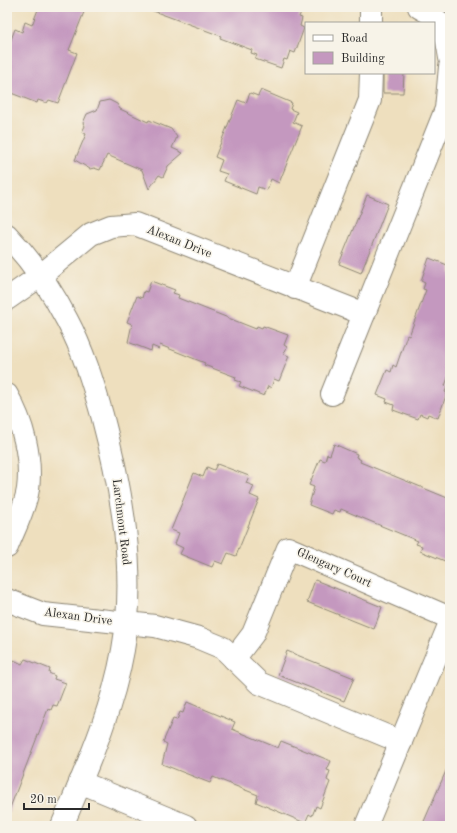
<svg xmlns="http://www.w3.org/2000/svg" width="457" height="833" font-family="'Old Standard TT',serif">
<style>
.building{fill:#c498bf}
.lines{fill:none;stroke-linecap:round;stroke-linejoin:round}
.minor-casing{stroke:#8c8574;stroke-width:24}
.minor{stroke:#fff;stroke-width:22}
.labels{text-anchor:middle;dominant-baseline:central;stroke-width:3;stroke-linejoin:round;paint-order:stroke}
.street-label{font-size:12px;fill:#2b2b2b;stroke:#f7f3e8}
</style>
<rect width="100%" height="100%" fill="#f7f3e8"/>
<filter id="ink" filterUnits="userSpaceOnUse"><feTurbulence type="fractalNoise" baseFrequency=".025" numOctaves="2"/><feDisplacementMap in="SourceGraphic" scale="8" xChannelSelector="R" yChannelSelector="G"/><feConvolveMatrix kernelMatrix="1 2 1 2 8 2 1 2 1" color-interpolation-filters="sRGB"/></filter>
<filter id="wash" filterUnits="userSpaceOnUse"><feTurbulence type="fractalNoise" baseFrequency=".012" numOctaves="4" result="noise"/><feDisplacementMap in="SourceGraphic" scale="16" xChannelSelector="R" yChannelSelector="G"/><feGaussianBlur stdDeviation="0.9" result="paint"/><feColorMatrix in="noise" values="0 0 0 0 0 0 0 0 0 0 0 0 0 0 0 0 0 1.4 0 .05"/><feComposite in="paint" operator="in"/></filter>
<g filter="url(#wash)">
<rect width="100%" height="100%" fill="#eedfbe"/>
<g id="blocks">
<g class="building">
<polygon points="39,7 86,7 69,50 77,53 58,103 49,100 47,103 38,100 37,103 11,93 12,89 7,87 7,50 15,29 22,32 25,22 32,25"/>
<polygon points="148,7 303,7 299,17 302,18 300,26 304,28 295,53 290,51 287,60 284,59 281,68 255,59 257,55 251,53 252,50 220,38 221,36 148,9"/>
<polygon points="383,73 404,73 403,93 383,93"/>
<polygon points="261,90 292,103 290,109 297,112 293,122 302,126 279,183 271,179 267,190 258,187 256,194 224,181 227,174 218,171 222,160 215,157 238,100 246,103 250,93 258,96"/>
<polygon points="109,100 117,104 120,109 148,122 149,120 171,129 177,137 172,148 183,153 168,166 163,177 159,175 149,189 142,170 107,155 100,170 94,168 90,169 75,160 86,134 82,132 85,126 83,123 87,114 97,110 100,102"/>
<polygon points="367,195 388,204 361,273 339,264"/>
<polygon points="429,258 450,266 450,372 445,386 447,387 445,392 447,393 438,418 428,414 427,417 420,414 418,419 393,410 394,405 386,402 387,399 377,395 387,370 391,372 393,365 396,367 407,335 409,336 426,290 423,289 425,283 421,281"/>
<polygon points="151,281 175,290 173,293 179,295 178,298 256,329 257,326 262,328 263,326 288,335 284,345 287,347 284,354 289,356 279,381 274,379 271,388 268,386 264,396 239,386 241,382 235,380 236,377 204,365 205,363 160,345 159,349 152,346 151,351 128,342 132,324 127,322 137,296 142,298 144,291 147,292"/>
<polygon points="334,444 357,454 356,457 361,460 360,462 450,499 450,548 445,561 420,551 422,546 416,544 418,541 372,522 341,509 340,512 334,510 332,514 309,505 314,487 309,485 320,459 325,461 327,454 330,455"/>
<polygon points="217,464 249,476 246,483 254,486 250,495 259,499 236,556 228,553 223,564 215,561 212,567 180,554 183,548 175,544 179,533 171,530 194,473 203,477 207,467 214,470"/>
<polygon points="315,580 382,607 374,629 307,602"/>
<polygon points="287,651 354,678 344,701 278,675"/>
<polygon points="25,659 50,669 49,673 55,676 54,679 66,683 57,706 53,705 51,710 48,709 8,813 7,813 7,661 13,663 14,660 22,664"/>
<polygon points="187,702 235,722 232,729 278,748 281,741 331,761 327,770 330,771 327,780 330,782 320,808 316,806 312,816 309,814 305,823 256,802 258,795 213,777 210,783 162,764 167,744 163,742 173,719 177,720 180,712 183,713"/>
<polygon points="449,764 450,764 450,826 422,826"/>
</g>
</g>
</g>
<g filter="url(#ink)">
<use href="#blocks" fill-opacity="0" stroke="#8c8574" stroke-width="1"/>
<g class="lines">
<g class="minor-casing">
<g id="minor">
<path d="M419,7C444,20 446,32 450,58"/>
<polyline points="371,23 371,7"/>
<path d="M7,235C31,260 51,289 67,320C83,350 93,383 102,415C122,491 137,572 123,650C112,712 86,769 62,826"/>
<polyline points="295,288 370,100 371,73"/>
<polyline points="7,299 40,276 91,234 111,226 135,224 364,314"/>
<polyline points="332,394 446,109 450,67"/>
<path d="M7,395C23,422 32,458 28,489C25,509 14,529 7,547"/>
<polyline points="7,600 43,614 155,626 199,638 223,648 259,683 401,742"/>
<polyline points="234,659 253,634 288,548 450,618"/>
<polyline points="80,782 186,826"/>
<polyline points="366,826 450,623"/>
</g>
</g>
<use href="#minor" class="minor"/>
</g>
</g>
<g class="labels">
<g class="street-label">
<text transform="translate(179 242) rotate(22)">Alexan Drive</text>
<text transform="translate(121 522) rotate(83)">Larchmont Road</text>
<text transform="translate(334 568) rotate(24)">Glengary Court</text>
<text transform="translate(78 617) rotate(8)">Alexan Drive</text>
</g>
</g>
<rect width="457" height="833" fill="none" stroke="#f7f3e8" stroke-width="24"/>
<rect x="305" y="22" width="130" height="52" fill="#f7f3e8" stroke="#a5a39c"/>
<rect x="313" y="35" width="20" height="6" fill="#ffffff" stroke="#a5a39c"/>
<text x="341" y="42" font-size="12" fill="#2b2b2b">Road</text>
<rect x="313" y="52" width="20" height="12" fill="#c498bf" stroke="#a5a39c"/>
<text x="341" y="62" font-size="12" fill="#2b2b2b">Building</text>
<path d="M24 803v6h65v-6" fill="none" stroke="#2b2b2b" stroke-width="2"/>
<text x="30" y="803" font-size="12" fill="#2b2b2b" stroke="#f7f3e8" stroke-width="3" paint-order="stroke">20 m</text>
</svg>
